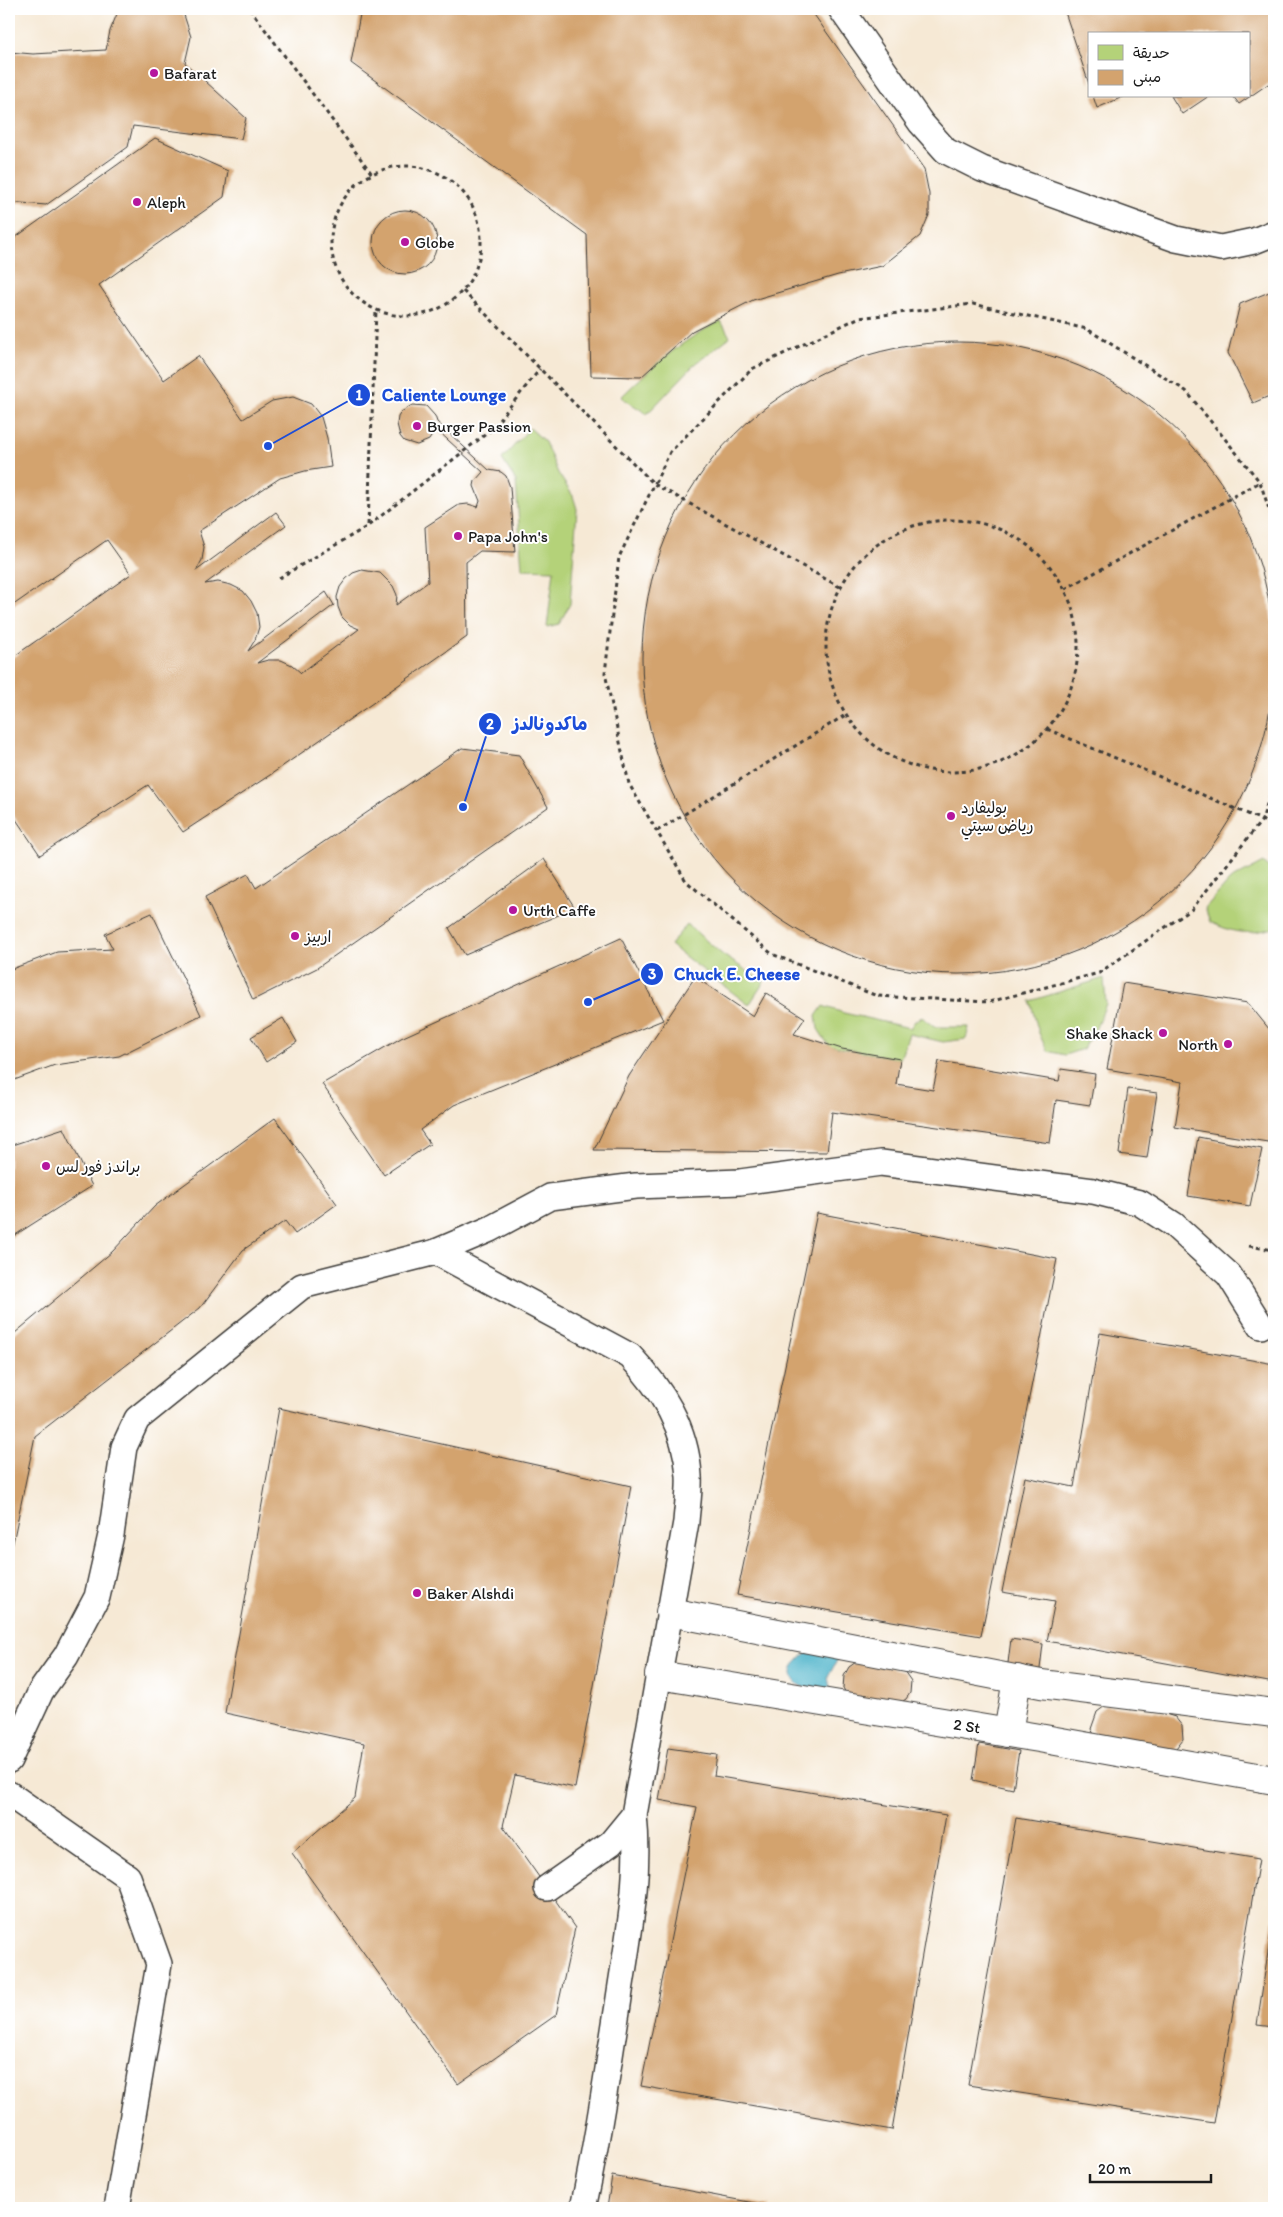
<svg xmlns="http://www.w3.org/2000/svg" width="1283" height="2217" font-family="Itim,'Playpen Sans Arabic',sans-serif">
<style>
.green{fill:#b4d279;stroke:#68774a}
.water{fill:#4bb2c9;stroke:#346772}
.building{fill:#d3a36e}
.lines{fill:none;stroke-linecap:round;stroke-linejoin:round}
.service-casing{stroke:#3d3b38;stroke-width:28}
.pedestrian-casing{stroke:#3d3b38;stroke-width:30}
.path{stroke:#3d3b38;stroke-width:3;stroke-dasharray:4 4;stroke-linecap:butt}
.service{stroke:#fff;stroke-width:25}
.pedestrian{stroke:#fff;stroke-width:28}
.poi-dot{fill:#b5179e;stroke:#fff;stroke-width:2}
.labels{text-anchor:middle;dominant-baseline:central;stroke-width:4;stroke-linejoin:round;paint-order:stroke}
.poi-label{font-size:16px;fill:#1c1c1c;stroke:#fff;text-anchor:start}
.street-label{font-size:16px;fill:#1c1c1c;stroke:#fff}
.leader{fill:none;stroke:#1d4ed8;stroke-width:2}
.callout-dot{fill:#1d4ed8;stroke:#fff;stroke-width:2}
.mark-label{font-size:15px;text-anchor:middle;font-weight:bold;fill:#fff}
.callout-label{font-size:18px;text-anchor:middle;font-weight:bold;fill:#1d4ed8;stroke:#fff;stroke-width:4;stroke-linejoin:round;paint-order:stroke}
</style>
<rect width="100%" height="100%" fill="#fff"/>
<filter id="ink" filterUnits="userSpaceOnUse"><feTurbulence type="fractalNoise" baseFrequency=".02" numOctaves="2"/><feDisplacementMap in="SourceGraphic" scale="10" xChannelSelector="R" yChannelSelector="G"/><feConvolveMatrix kernelMatrix="1 2 1 2 8 2 1 2 1" color-interpolation-filters="sRGB"/></filter>
<filter id="wash" filterUnits="userSpaceOnUse"><feTurbulence type="fractalNoise" baseFrequency=".0096" numOctaves="4" result="noise"/><feDisplacementMap in="SourceGraphic" scale="20" xChannelSelector="R" yChannelSelector="G"/><feGaussianBlur stdDeviation="1.12" result="paint"/><feColorMatrix in="noise" values="0 0 0 0 0 0 0 0 0 0 0 0 0 0 0 0 0 1.4 0 .05"/><feComposite in="paint" operator="in"/></filter>
<g filter="url(#wash)">
<rect width="100%" height="100%" fill="#f6e9d5"/>
<g class="green">
<path d="M721,321L730,337L694,365L647,414L621,397C652,367 681,340 721,321Z"/>
<polygon points="530,428 545,442 558,473 573,496 577,509 570,604 559,624 547,627 554,570 522,569 516,481 502,459"/>
<path d="M1264,862L1274,873V928C1246,935 1236,934 1210,922L1205,908L1230,880Z"/>
<polygon points="687,924 723,955 764,982 749,1005 670,945"/>
<polygon points="1104,978 1106,1004 1095,1030 1083,1049 1065,1055 1047,1051 1039,1033 1030,1001"/>
<polygon points="823,1006 844,1013 910,1028 915,1021 922,1017 934,1027 969,1027 966,1039 943,1042 909,1034 900,1059 829,1046 818,1029 816,1016"/>
</g>
<g class="water">
<circle cx="953" cy="646" r="88"/>
<path d="M808,1653L840,1655L828,1677L831,1694C822,1692 807,1690 799,1685C784,1674 796,1658 808,1653Z"/>
</g>
<g id="blocks">
<g class="building">
<polygon points="119,9 178,9 184,15 191,37 185,63 246,118 241,139 133,126 128,147 46,205 9,202 9,52 33,54 106,50 110,31"/>
<polygon points="361,9 810,9 924,169 929,194 929,215 920,236 882,266 838,275 753,300 692,331 641,377 591,376 587,235 351,63"/>
<polygon points="1064,9 1274,9 1274,80 1239,104 1233,96 1249,96 1249,34 1089,34 1089,84"/>
<polygon points="1093,96 1125,96 1097,108"/>
<polygon points="1171,96 1209,96 1182,114"/>
<polygon points="155,138 228,171 224,197 99,285 164,380 198,356 243,419 272,401 293,397 311,404 321,417 327,438 331,467 305,471 280,478 199,531 204,547 202,560 196,571 276,512 286,525 205,584 218,582 231,585 243,591 251,601 257,613 259,627 255,640 248,651 326,592 334,605 257,663 268,660 281,660 292,665 301,673 359,629 350,625 342,617 338,607 337,597 340,587 346,579 353,573 362,570 380,573 393,586 397,595 396,605 428,582 425,527 459,505 468,504 478,507 480,501 474,486 475,481 483,472 436,429 429,440 417,445 404,441 400,436 397,424 398,417 401,412 412,405 426,406 435,416 437,422 489,470 501,472 506,476 510,487 515,552 480,551 466,562 467,637 270,775 183,832 148,785 40,855 9,809 9,660 131,574 107,540 9,608 9,242"/>
<circle cx="405" cy="242" r="32"/>
<polygon points="1274,290 1274,394 1253,403 1228,353 1240,304"/>
<circle cx="958" cy="658" r="316"/>
<polygon points="462,748 519,755 548,807 317,968 253,1000 205,897 248,874 256,888"/>
<polygon points="544,859 575,908 465,955 449,928"/>
<polygon points="152,913 201,1015 119,1056 55,1065 9,1082 9,970 57,952 113,949 105,934"/>
<polygon points="621,938 663,1020 454,1105 420,1130 430,1144 384,1175 322,1084 401,1038"/>
<polygon points="695,977 753,1016 766,993 805,1018 794,1034 842,1049 900,1059 896,1084 933,1090 939,1061 1059,1081 1061,1069 1095,1074 1090,1105 1056,1100 1050,1143 832,1112 827,1152 594,1150 629,1076"/>
<polygon points="1123,983 1248,1003 1274,1035 1274,1143 1175,1127 1182,1082 1107,1069"/>
<polygon points="283,1018 297,1042 266,1062 251,1037"/>
<polygon points="1128,1089 1157,1093 1147,1158 1119,1154"/>
<polygon points="275,1118 337,1204 295,1234 285,1221 243,1250 200,1308 35,1436 9,1562 9,1338 112,1252 155,1206"/>
<polygon points="64,1128 92,1186 9,1239 9,1146"/>
<polygon points="1198,1137 1262,1149 1250,1206 1188,1196"/>
<polygon points="817,1213 1057,1259 981,1636 737,1595"/>
<polygon points="1100,1333 1274,1364 1274,1683 1047,1641 1055,1601 1002,1592 1025,1477 1074,1487"/>
<polygon points="279,1408 631,1486 575,1788 515,1775 503,1826 575,1928 556,2015 458,2084 292,1853 355,1798 364,1743 225,1713"/>
<polygon points="1011,1639 1043,1644 1039,1677 1007,1671"/>
<polygon points="859,1660 904,1671 911,1681 910,1693 906,1699 897,1705 848,1696 843,1688 844,1676 849,1667"/>
<polygon points="1105,1706 1162,1713 1175,1717 1182,1726 1183,1739 1173,1752 1098,1741 1091,1729 1097,1712"/>
<polygon points="979,1744 1019,1751 1013,1789 973,1780"/>
<polygon points="668,1748 717,1755 714,1776 946,1815 892,2130 641,2086 697,1807 659,1800"/>
<polygon points="1016,1818 1259,1859 1214,2123 968,2085"/>
<polygon points="1273,1919 1274,1919 1274,2027 1257,2025"/>
<polygon points="612,2176 770,2206 769,2208 607,2208"/>
</g>
</g>
</g>
<g filter="url(#ink)">
<use href="#blocks" fill-opacity="0" stroke="#3d3b38" stroke-width="1"/>
<g class="lines">
<g class="service-casing">
<g id="service">
<polyline points="841,9 921,123 946,151 982,169 1176,239 1221,248 1254,241 1274,233"/>
<path d="M436,1252L630,1356C662,1390 686,1427 689,1476C690,1491 687,1507 686,1522L634,1815L611,1843L547,1888"/>
<polyline points="9,1760 41,1691 66,1656 97,1597 111,1535 124,1447 137,1419 302,1286 436,1252 490,1229 550,1197 636,1186 740,1182 881,1163 1093,1191 1140,1203 1174,1225 1229,1275 1261,1326"/>
<polyline points="9,1794 128,1877 159,1964 117,2208"/>
<path d="M583,2208C598,2141 607,2073 618,2005C627,1942 641,1879 634,1815"/>
</g>
</g>
<g class="pedestrian-casing">
<g id="pedestrian">
<polyline points="670,1612 1041,1684 1274,1713"/>
<polyline points="659,1675 1039,1738 1274,1780"/>
<polyline points="1008,1733 1017,1679"/>
</g>
</g>
<g class="path">
<polyline points="250,9 372,174"/>
<circle cx="406" cy="241" r="75"/>
<polyline points="463,291 654,484 840,587"/>
<circle cx="952" cy="646" r="126"/>
<polyline points="1274,524 1260,482 1186,391 1087,329 973,304 858,318 752,369 670,452 619,557 605,673 629,784 686,881 772,954 877,996 989,1002 1099,973 1192,909 1262,820 1274,782"/>
<polyline points="368,525 376,310"/>
<polyline points="279,578 368,526 491,430 540,369"/>
<polyline points="1065,589 1260,482"/>
<polyline points="1047,729 1262,820 1274,828"/>
<polyline points="657,831 847,714"/>
<polyline points="1249,1246 1274,1250"/>
</g>
<use href="#service" class="service"/>
<use href="#pedestrian" class="pedestrian"/>
</g>
</g>
<g class="poi-dot">
<circle cx="154" cy="73" r="5"/>
<circle cx="137" cy="202" r="5"/>
<circle cx="405" cy="242" r="5"/>
<circle cx="417" cy="426" r="5"/>
<circle cx="458" cy="536" r="5"/>
<circle cx="951" cy="816" r="5"/>
<circle cx="513" cy="910" r="5"/>
<circle cx="295" cy="936" r="5"/>
<circle cx="1163" cy="1033" r="5"/>
<circle cx="1228" cy="1044" r="5"/>
<circle cx="46" cy="1166" r="5"/>
<circle cx="417" cy="1593" r="5"/>
</g>
<g class="labels">
<g class="poi-label">
<text x="164" y="73">Bafarat</text>
<text x="147" y="202">Aleph</text>
<text x="415" y="242">Globe</text>
<text x="427" y="426">Burger Passion</text>
<text x="468" y="536">Papa John's</text>
<text x="961" y="807">بوليفارد<tspan x="961" dy="18">رياض سيتي</tspan></text>
<text x="523" y="910">Urth Caffe</text>
<text x="305" y="936">اربيز</text>
<text x="1153" y="1033" text-anchor="end">Shake Shack</text>
<text x="1218" y="1044" text-anchor="end">North</text>
<text x="56" y="1166">براندز فور لس</text>
<text x="427" y="1593">Baker Alshdi</text>
</g>
<g class="street-label">
<text transform="translate(967 1726) rotate(9)">2 St</text>
</g>
</g>
<path class="leader" d="M268 446L359 395M463 807L490 724M588 1002L652 974"/>
<g class="callout-dot">
<circle cx="268" cy="446" r="5"/>
<circle cx="463" cy="807" r="5"/>
<circle cx="588" cy="1002" r="5"/>
<circle cx="359" cy="395" r="12"/>
<circle cx="490" cy="724" r="12"/>
<circle cx="652" cy="974" r="12"/>
</g>
<g class="mark-label">
<text x="359" y="400">1</text>
<text x="490" y="729">2</text>
<text x="652" y="979">3</text>
</g>
<g class="callout-label">
<text x="444" y="401">Caliente Lounge</text>
<text x="550" y="730">ماكدونالدز</text>
<text x="737" y="980">Chuck E. Cheese</text>
</g>
<rect width="1283" height="2217" fill="none" stroke="#fff" stroke-width="30"/>
<rect x="1088" y="32" width="162" height="65" fill="#ffffff" stroke="#a4a4a4"/>
<rect x="1098" y="45" width="25" height="15" fill="#b4d279" stroke="#a4a4a4"/>
<text x="1133" y="58" font-size="15" fill="#1c1c1c">حديقة</text>
<rect x="1098" y="70" width="25" height="15" fill="#d3a36e" stroke="#a4a4a4"/>
<text x="1133" y="82" font-size="15" fill="#1c1c1c">مبنى</text>
<path d="M1090 2174v8h121v-8" fill="none" stroke="#1c1c1c" stroke-width="2.5"/>
<text x="1098" y="2174" font-size="15" fill="#1c1c1c" stroke="#ffffff" stroke-width="4" paint-order="stroke">20 m</text>
</svg>
